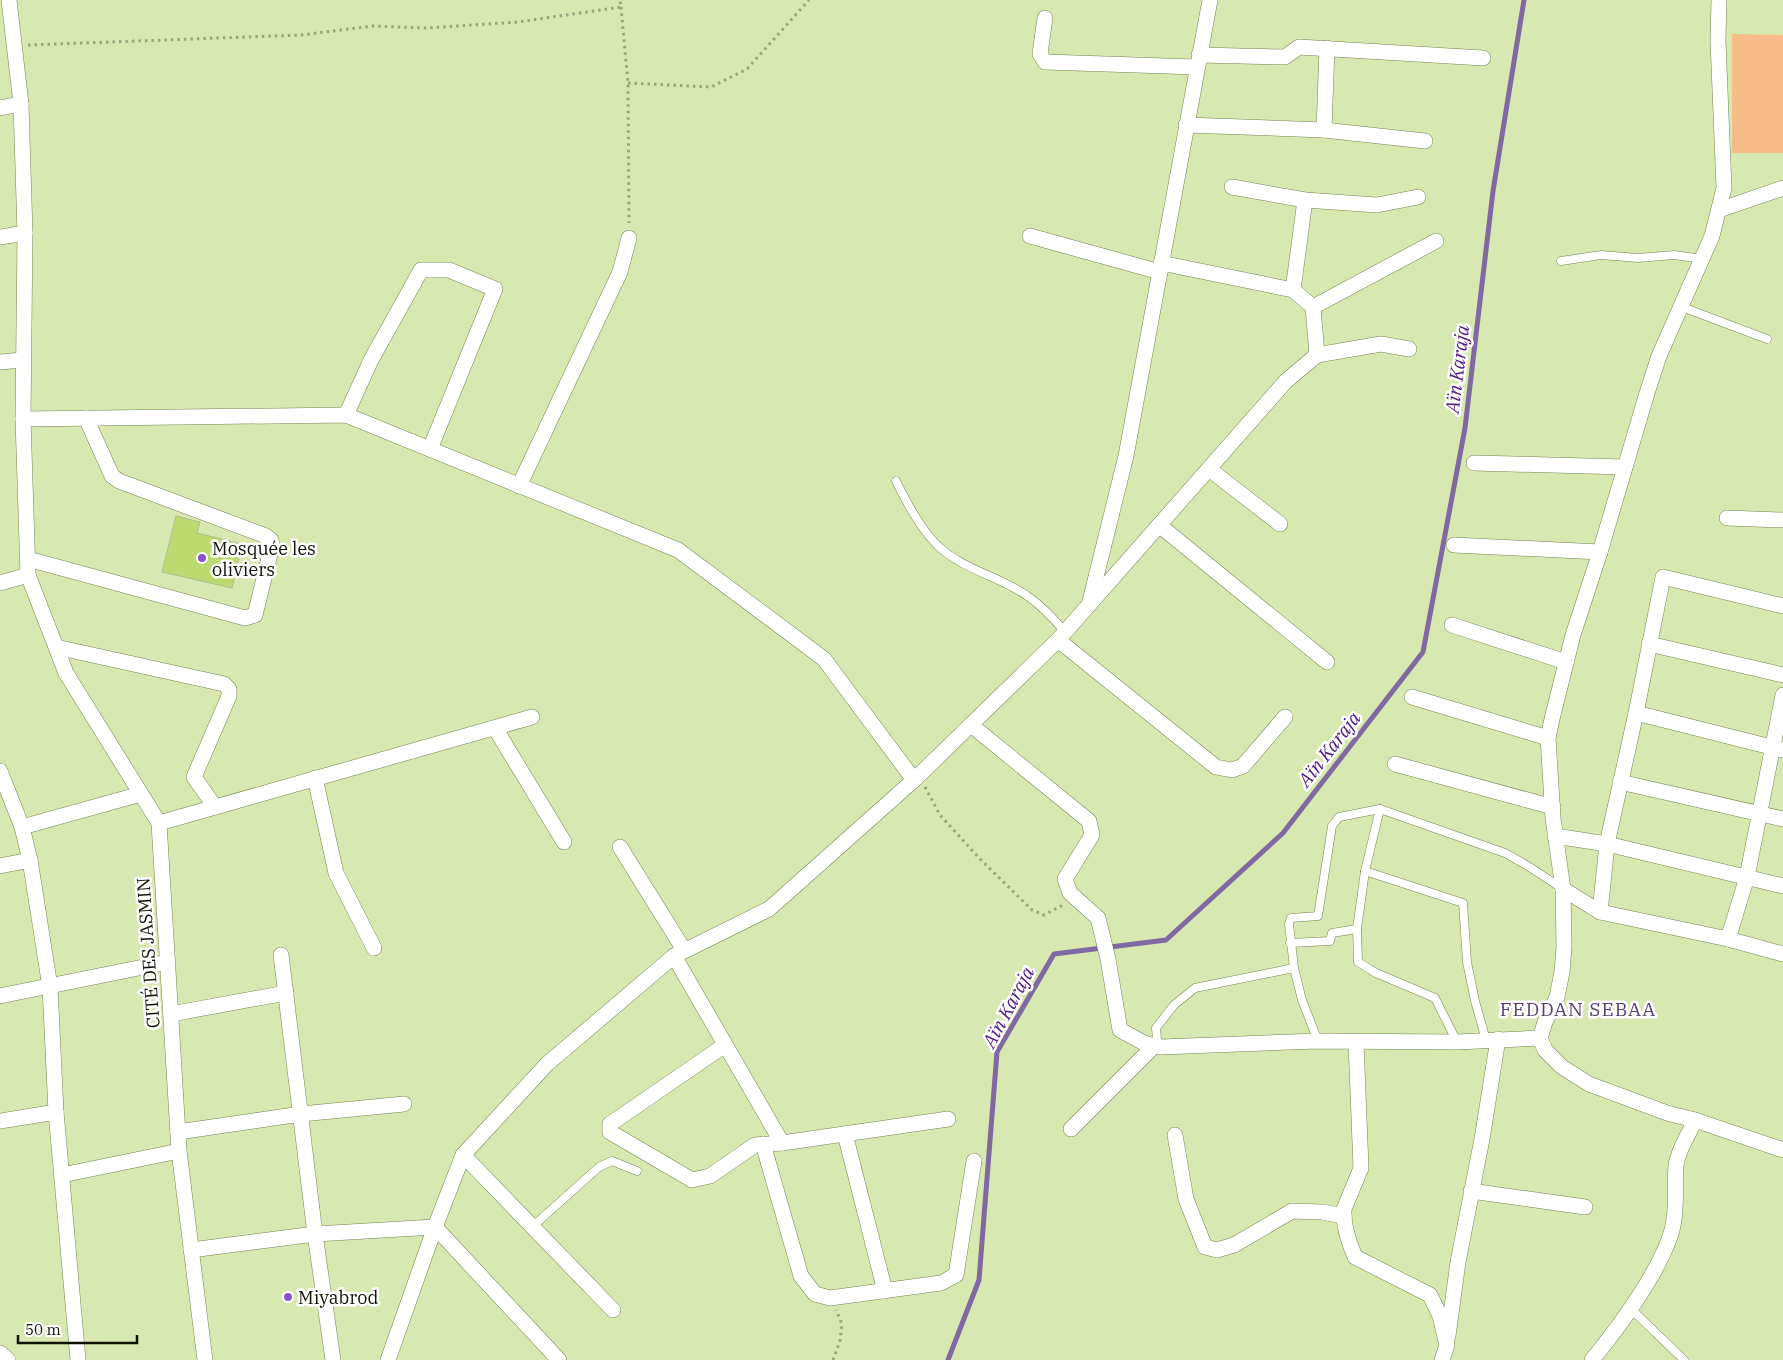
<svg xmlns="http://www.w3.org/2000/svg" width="1783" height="1360" font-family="'IBM Plex Serif',serif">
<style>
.green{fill:#f8bc88}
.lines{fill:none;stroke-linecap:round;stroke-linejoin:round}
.stream{stroke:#8068a3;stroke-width:5}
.building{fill:#bdda71;stroke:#acbd87}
.service-casing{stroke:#758450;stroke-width:9}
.minor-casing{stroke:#758450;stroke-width:16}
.path{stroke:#98a57a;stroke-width:3;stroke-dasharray:2.5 4;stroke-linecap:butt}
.service{stroke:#fff;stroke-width:8}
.minor{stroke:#fff;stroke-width:15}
.poi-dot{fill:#8852c9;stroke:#fff;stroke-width:2}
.labels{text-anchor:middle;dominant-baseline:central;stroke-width:5;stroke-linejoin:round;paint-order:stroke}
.poi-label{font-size:18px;fill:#0d1201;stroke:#fff;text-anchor:start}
.street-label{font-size:18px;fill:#0d1201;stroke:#fff}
.water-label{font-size:19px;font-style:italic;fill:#501884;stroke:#fff}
.neighbourhood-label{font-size:19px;letter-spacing:1px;fill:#573d79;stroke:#fff}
</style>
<rect width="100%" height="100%" fill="#d7e8b1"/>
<polygon class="green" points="1732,34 1783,35 1783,153 1732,153"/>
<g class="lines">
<polyline class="stream" points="948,1360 979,1280 997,1052 1054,954 1166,940 1283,833 1423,652 1465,428 1493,191 1524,0"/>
</g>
<polygon class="building" points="176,516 200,522 197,533 242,544 232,588 162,572"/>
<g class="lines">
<g class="service-casing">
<g id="service">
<polyline points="1561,261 1601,255 1638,258 1674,255 1702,259"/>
<polyline points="1682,307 1767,339"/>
<path d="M896,481C907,503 920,528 938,546C964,570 1001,577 1029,597C1043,607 1054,619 1065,632"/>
<polyline points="1365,871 1357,929 1358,962 1376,973 1435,998 1457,1042"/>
<polyline points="1290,943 1330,941 1332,933 1357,929"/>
<polyline points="1486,1040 1475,1001 1467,962 1463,903 1365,871 1380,809 1505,853 1528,866 1563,889"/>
<polyline points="1318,1041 1302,1000 1294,968 1289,924 1291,918 1318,916 1332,826 1339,817 1380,809"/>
<polyline points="1161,1047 1157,1039 1156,1028 1174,1005 1195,988 1294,968"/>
<polyline points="532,1227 599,1167 612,1161 637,1171"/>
<polyline points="1630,1308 1684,1360"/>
</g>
</g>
<g class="minor-casing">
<g id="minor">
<polyline points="9,0 21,104 25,233 23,419 28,575 66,673 159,823 179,1151 205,1360"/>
<polyline points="1719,0 1718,41 1724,188 1712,236 1659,356 1647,393 1600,552 1573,635 1552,719 1548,738 1553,818 1563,889 1564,947 1562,972 1557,997 1545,1022 1540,1038 1545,1050 1562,1067 1589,1084 1667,1113 1695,1120 1783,1150"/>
<polyline points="1045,18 1040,54 1045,62 1197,67"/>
<polyline points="1199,55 1285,57 1299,47 1483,58"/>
<polyline points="0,108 21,104"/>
<polyline points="1186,125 1324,130 1425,141"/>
<polyline points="1324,130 1327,48"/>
<polyline points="1232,187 1305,200 1377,205 1418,197"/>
<polyline points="1305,200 1293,290 1313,307 1317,355"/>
<polyline points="1719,210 1783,188"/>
<polyline points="1030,236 1160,272"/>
<polyline points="0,237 25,233"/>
<polyline points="1161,263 1293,290"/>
<polyline points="1313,307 1436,241"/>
<polyline points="0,362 22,360"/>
<polyline points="346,415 371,360 421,270 449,270 495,289 430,449"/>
<polyline points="23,419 346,415 678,550 824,659 914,780"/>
<polyline points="1474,463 1625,467"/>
<polyline points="1209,469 1280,524"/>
<polyline points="519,486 620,272 629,238"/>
<polyline points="1727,518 1783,520"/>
<polyline points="1159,525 1327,662"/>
<polyline points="1454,545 1600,552"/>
<polyline points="28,559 245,618 255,615 272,546 271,540 266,536 119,481 112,476 86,418"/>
<polyline points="0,583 28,575"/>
<polyline points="1090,601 1126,456 1210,0"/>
<polyline points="1452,625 1566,662"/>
<polyline points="1058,640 1216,767 1232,770 1243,766 1285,717"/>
<polyline points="1649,644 1783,675"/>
<polyline points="56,647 224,684 229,689 229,696 194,777 215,807"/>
<polyline points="1412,697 1548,738"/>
<polyline points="1636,713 1783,750"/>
<polyline points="971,725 1089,821 1092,835 1065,879 1070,893 1098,918 1108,959 1120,1030 1144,1043 1161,1047 1318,1041 1457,1042 1540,1038"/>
<polyline points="495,728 564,842"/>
<polyline points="1395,764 1553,807"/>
<polyline points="0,771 22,827 30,860"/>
<polyline points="315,778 336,873 374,948"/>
<polyline points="1620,782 1783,819"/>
<polyline points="159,823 532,717"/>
<polyline points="22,827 141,794"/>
<polyline points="1555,836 1607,844 1783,886"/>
<polyline points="620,847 684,950"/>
<polyline points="0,866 30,860 50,987 56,1112 78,1360"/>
<polyline points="1563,889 1600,912 1728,939 1783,954"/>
<polyline points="1600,912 1607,844 1636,713 1663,577 1783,606"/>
<polyline points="1728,939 1747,877 1783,695"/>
<polyline points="281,955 315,1234 333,1360"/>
<polyline points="674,956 782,1143"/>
<polyline points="0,996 168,962"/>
<polyline points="171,1014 286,993"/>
<path d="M1356,1042L1361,1168L1344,1209C1343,1224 1349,1243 1355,1257L1430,1295L1440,1316L1447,1345L1442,1360"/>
<polyline points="725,1045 610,1124 610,1132 692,1180 710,1176 755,1145 782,1143 948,1119"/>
<polyline points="0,1121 56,1112"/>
<polyline points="1071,1129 1155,1045"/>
<polyline points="178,1132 301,1114 404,1104"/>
<polyline points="845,1134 885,1291"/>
<polyline points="1175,1135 1186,1199 1205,1247 1217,1250 1234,1245 1292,1211 1322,1212 1344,1216"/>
<polyline points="763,1144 801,1276 815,1294 830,1298 941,1283 956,1275 974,1161"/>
<polyline points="463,1155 613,1310"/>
<polyline points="62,1175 179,1151"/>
<polyline points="1471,1191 1585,1207"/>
<polyline points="191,1250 315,1234 435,1227 559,1360"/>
<polyline points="1448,1336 1458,1262 1482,1139 1498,1039"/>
<polyline points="0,1353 8,1360"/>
<polyline points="388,1360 435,1227 463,1155 547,1064 674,956 769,909 914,780 1058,640 1286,381 1317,355 1381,344 1409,349"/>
<path d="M1592,1360C1619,1327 1661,1270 1672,1230C1678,1208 1674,1187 1676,1165C1678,1150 1689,1134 1695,1120"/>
</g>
</g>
<g class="path">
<polyline points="621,7 628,83 629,223"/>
<polyline points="28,45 301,35 373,26 427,28 518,22 621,7 620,0"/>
<polyline points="628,83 711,87 747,69 809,0"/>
<polyline points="925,787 940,815 979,858 1032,910 1044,915 1063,905"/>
<polyline points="833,1360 840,1341 842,1324 836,1310"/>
</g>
<use href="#service" class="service"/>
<use href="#minor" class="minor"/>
</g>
<g class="poi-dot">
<circle cx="202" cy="558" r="5"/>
<circle cx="288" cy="1297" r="5"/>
</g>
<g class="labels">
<g class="poi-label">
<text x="212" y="548">Mosquée les<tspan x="212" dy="21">oliviers</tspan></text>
<text x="298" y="1297">Miyabrod</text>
</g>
<g class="street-label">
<text transform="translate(148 953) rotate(-94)">CITÉ DES JASMIN</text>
</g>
<g class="water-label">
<text transform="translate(1457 369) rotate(-83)">Aïn Karaja</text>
<text transform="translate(1329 749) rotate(-52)">Aïn Karaja</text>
<text transform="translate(1008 1007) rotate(-62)">Aïn Karaja</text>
</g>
<g class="neighbourhood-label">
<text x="1578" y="1009">FEDDAN SEBAA</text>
</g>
</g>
<path d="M18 1335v8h119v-8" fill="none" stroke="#0d1201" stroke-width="2.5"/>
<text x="25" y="1335" font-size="15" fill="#0d1201" stroke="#ffffff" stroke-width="4" paint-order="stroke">50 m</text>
</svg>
